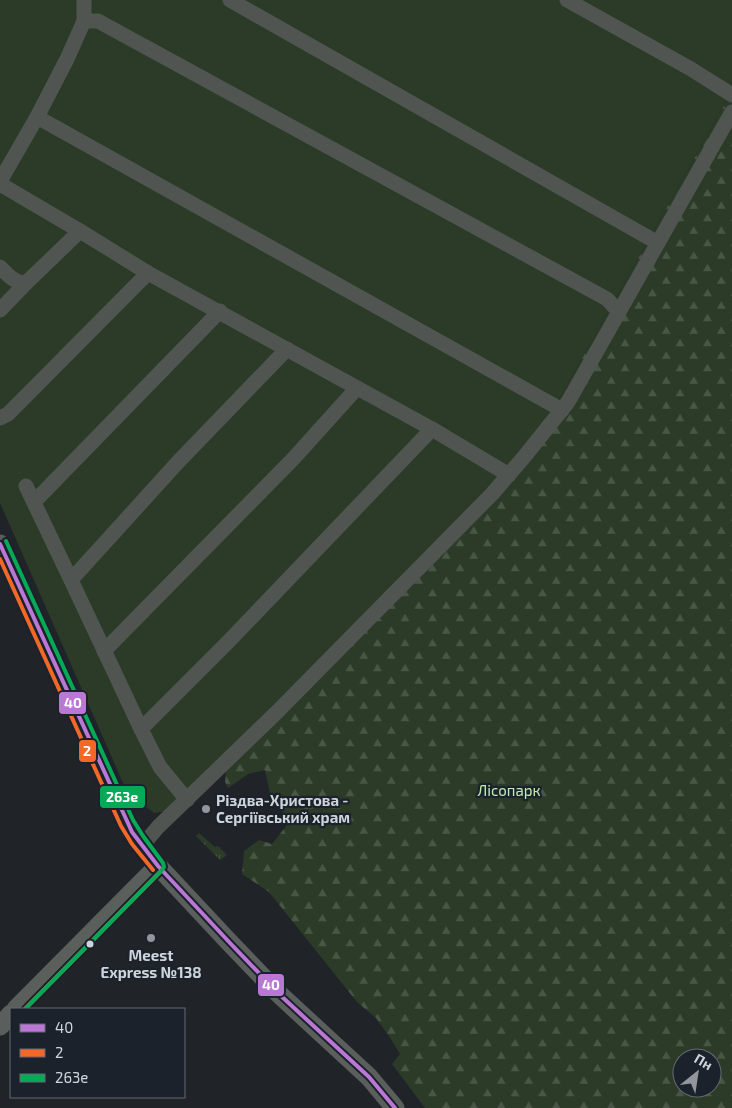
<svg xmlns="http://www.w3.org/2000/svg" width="732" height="1108" font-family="'Exo 2',sans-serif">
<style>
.grass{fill:url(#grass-tufts)}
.forest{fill:url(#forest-firs);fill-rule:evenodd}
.green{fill:#2b3b27}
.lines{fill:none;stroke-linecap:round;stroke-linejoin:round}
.minor{stroke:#515552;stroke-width:15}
.major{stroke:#5b5f5b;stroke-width:19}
.bus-1-casing{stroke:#1c222c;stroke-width:8}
.bus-2-casing{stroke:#1c222c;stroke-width:8}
.bus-3-casing{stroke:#1c222c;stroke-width:8}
.bus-1{stroke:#ba77d6;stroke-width:4}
.bus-2{stroke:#f36827;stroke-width:4}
.bus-3{stroke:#06aa56;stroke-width:4}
.poi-dot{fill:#92969c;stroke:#1c222c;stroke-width:2}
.bus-dot{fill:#cfd4db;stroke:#1c222c;stroke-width:2}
.labels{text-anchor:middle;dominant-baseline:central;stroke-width:4.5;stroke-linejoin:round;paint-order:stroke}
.park-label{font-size:15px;fill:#c1edb3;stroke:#1c222c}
.poi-label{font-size:15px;font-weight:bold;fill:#cfd4db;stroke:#1c222c;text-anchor:start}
.line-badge{stroke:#1c222c;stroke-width:2}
.badge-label{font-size:14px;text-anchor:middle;font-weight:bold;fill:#fff}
</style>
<defs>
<pattern id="grass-tufts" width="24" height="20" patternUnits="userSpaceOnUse" patternTransform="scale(1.25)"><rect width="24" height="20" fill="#2b3b27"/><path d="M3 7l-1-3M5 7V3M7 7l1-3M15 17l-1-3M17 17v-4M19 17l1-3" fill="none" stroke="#495646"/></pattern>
<pattern id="forest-firs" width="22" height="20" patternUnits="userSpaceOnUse" patternTransform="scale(1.25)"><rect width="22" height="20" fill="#2b3b27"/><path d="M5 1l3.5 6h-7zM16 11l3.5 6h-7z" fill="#495646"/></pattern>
</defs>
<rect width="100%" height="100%" fill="#202328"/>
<polygon class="grass" points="199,833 215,847 218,846 227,855 220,860 196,836"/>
<path class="forest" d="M732,91V1108H425L392,1064L400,1054L391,1039L376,1018L357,1002L269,892L242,874L244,851L259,840L272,844L287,825V816L272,803L265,770L248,774L228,788L225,782L226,771L558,401ZM682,1058H712V1088H682Z"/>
<polygon class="green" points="0,0 732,0 732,91 558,401 502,477 169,811 154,813 127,792 0,503"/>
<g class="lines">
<g class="minor">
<polyline points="230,0 658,243"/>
<polyline points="567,0 691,69 732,95"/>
<polyline points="84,21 98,21 607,299 619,312"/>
<polyline points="37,117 562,410"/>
<polyline points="0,184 80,231 148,273 432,429 509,475"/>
<polyline points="2,185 1,181 3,176 37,117 67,59 84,21 84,0"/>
<path d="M0,267C8,275 14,283 26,283L80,231"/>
<polyline points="0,310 26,283"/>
<polyline points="0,418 8,414 148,273"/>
<polyline points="26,486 71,580 141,729 160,767 187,800"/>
<polyline points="34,502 220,311"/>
<polyline points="71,580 178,462 287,349"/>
<polyline points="104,651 293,459 357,388"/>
<polyline points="141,729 228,642 432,429"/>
<polyline points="142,846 158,827 277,712 492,494 524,457 568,402 732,112"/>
</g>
<g class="major">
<polyline points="0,544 104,773 132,832 158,866 230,943 280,995 369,1077 395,1108"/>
<polyline points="16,1009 158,866"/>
<polyline points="0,1026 11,1014"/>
</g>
<g class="bus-1-casing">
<polyline id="bus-1" points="0,544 132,832 158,866 230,943 280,995 369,1077 395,1108"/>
</g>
<g class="bus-2-casing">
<g id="bus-2">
<polyline points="0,559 121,826 132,844 153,870"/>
<polyline points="25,1009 162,870"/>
</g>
</g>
<g class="bus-3-casing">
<polyline id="bus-3" points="6,541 133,820 143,836 163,863 164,867 162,870 25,1009"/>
</g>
<use href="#bus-1" class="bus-1"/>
<use href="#bus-2" class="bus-2"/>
<use href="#bus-3" class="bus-3"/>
</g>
<g class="poi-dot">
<circle cx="206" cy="809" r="5"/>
<circle cx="151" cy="938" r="5"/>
</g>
<circle class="bus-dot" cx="90" cy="944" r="4.5"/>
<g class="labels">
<g class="park-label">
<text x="509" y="790">Лісопарк</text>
</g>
<g class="poi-label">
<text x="216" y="800">Різдва-Христова -<tspan x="216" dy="17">Сергіївський храм</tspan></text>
<text x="151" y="955" text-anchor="middle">Meest<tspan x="151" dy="17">Express №138</tspan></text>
</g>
</g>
<g class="line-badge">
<rect x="58" y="691" width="29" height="24" rx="5" fill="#ba77d6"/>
<rect x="78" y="739" width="19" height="24" rx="5" fill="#f36827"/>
<rect x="99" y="785" width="47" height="24" rx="5" fill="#06aa56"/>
<rect x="257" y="973" width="28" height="24" rx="5" fill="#ba77d6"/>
</g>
<g class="badge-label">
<text x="73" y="708">40</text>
<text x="87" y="756">2</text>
<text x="122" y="802">263е</text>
<text x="271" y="990">40</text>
</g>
<rect x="10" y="1008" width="175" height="90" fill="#1c222c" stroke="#646972"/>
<rect x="20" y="1024" width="25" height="8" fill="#ba77d6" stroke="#646972"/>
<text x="55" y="1033" font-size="15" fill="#cfd4db">40</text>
<rect x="20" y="1049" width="25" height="8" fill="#f36827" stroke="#646972"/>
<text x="55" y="1058" font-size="15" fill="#cfd4db">2</text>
<rect x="20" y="1074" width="25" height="8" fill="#06aa56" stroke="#646972"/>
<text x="55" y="1083" font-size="15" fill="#cfd4db">263е</text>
<g transform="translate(697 1073) rotate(30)"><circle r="24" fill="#1c222c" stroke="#646972"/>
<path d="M0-4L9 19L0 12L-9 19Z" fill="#92969c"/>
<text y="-8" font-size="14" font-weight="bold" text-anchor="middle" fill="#cfd4db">Пн</text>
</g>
</svg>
